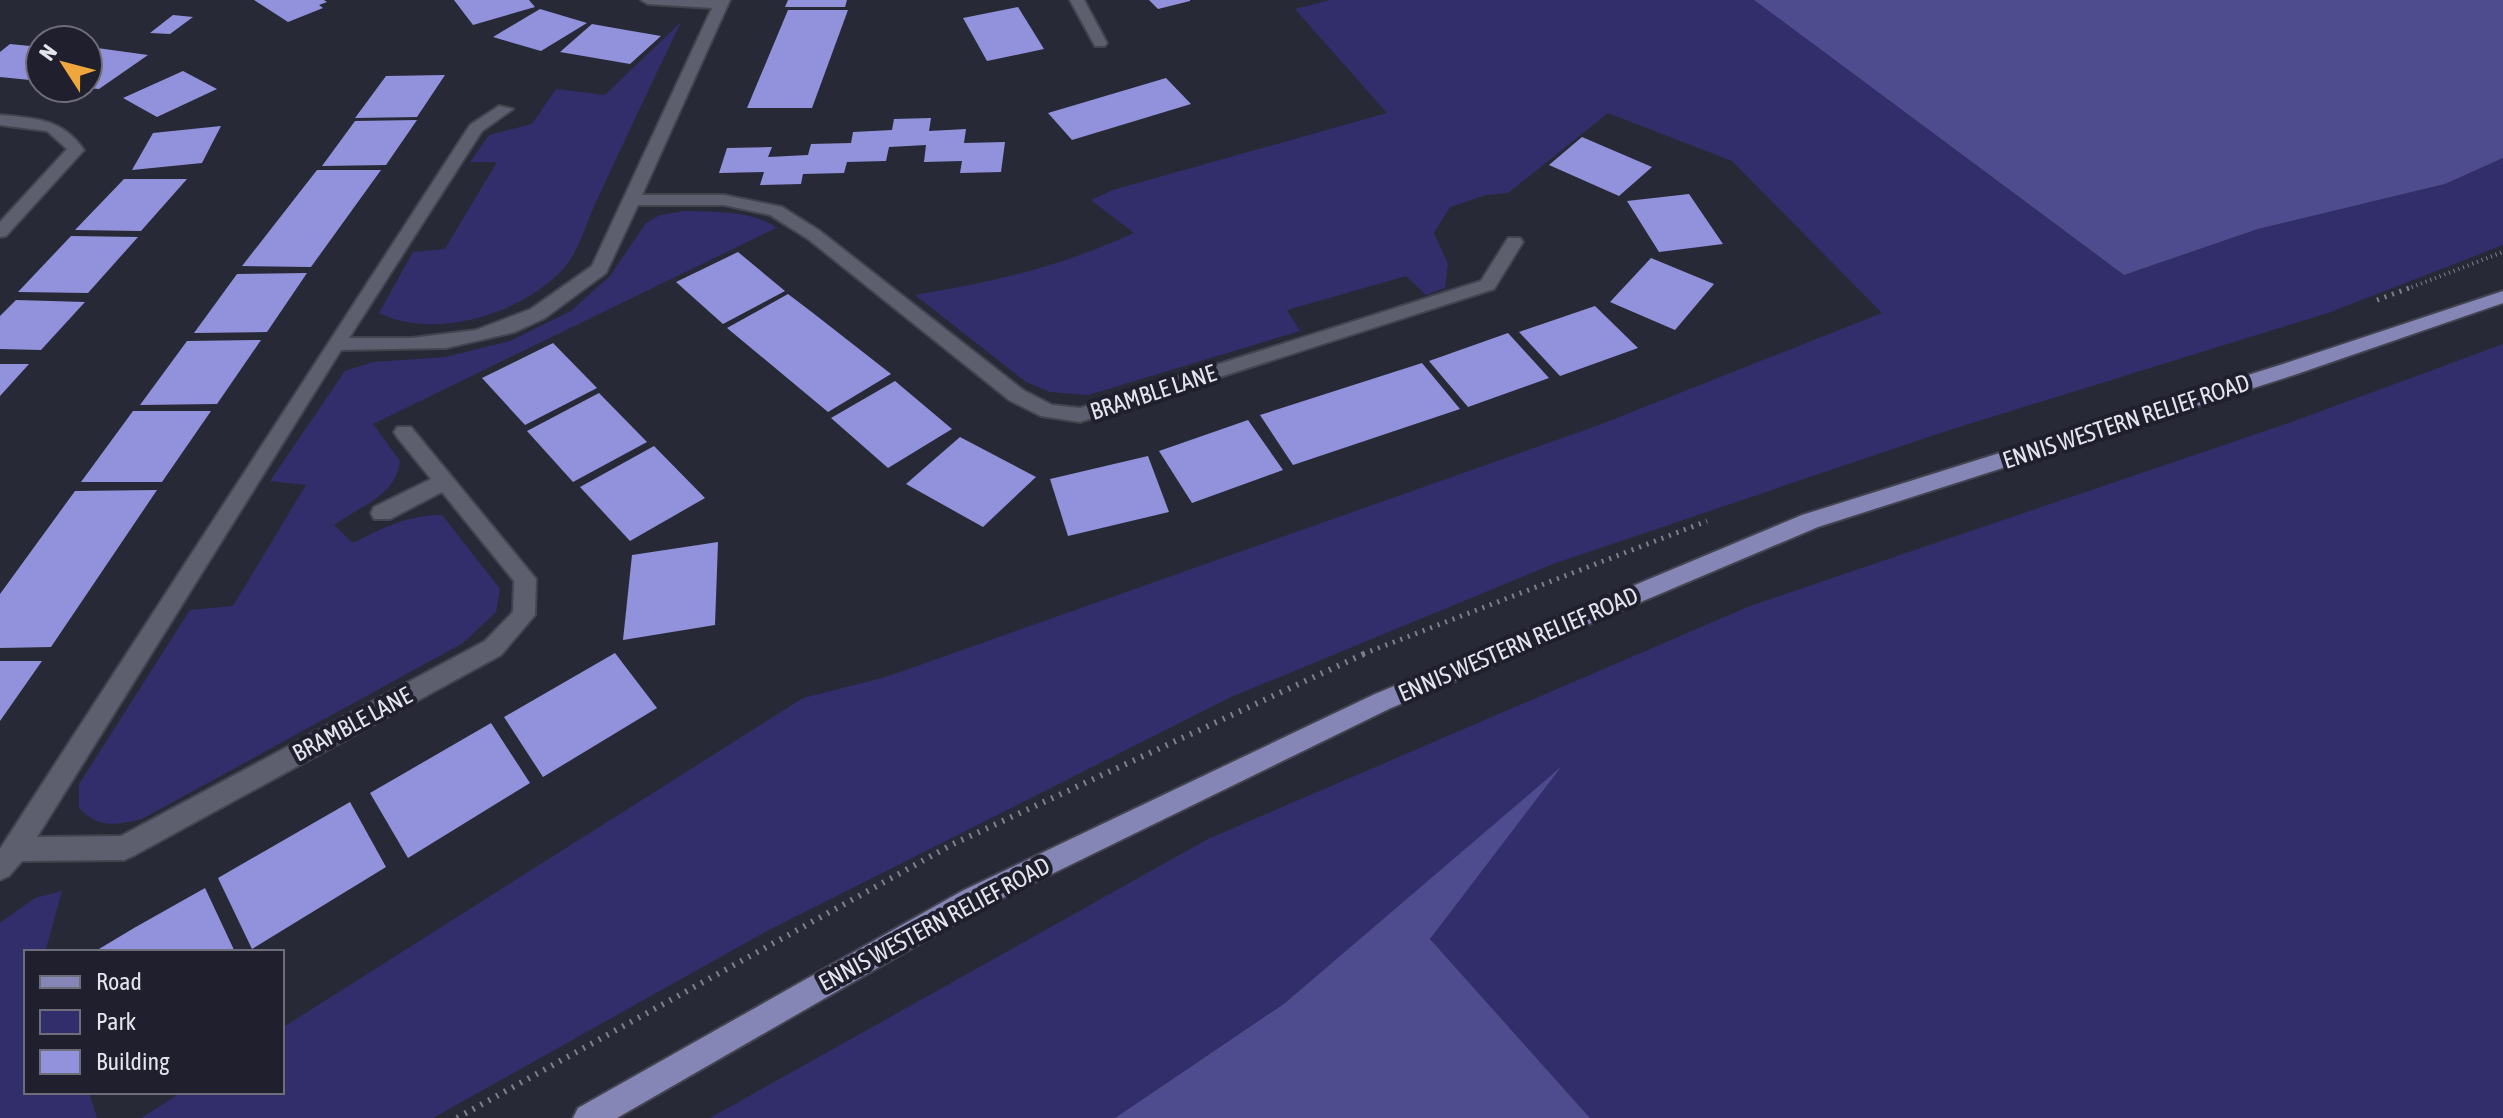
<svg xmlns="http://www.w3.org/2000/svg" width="2503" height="1118" font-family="'Asap Condensed',sans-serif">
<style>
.green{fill:#322e6b}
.forest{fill:#4e4c8f}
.building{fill:#9192db}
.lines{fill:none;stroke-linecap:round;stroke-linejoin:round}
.minor-casing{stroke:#434450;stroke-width:4}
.primary-casing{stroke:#434450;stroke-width:4}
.path-far2{stroke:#7f808c;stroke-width:4;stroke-dasharray:1 4;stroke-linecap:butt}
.path-far1{stroke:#7f808c;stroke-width:5;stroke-dasharray:2 6;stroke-linecap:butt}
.path{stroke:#7f808c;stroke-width:6;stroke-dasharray:2 7;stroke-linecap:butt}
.minor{fill:#5d5e6e;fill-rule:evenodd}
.primary{fill:#8586b5;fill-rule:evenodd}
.labels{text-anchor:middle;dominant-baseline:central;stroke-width:8;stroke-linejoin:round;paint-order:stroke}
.street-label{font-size:24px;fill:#e3e4ed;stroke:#1f1f2d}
</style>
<rect width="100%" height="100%" fill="#282937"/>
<g class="green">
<path d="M1330,0H1754L2124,275L2258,229L2445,184L2503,158V245L2328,313L1943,432L1553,564L1231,697L765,932L433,1118H141L182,1092H282V1028L803,698L886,677L1599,425L1882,313L1732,161L1608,113L1508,193L1486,195L1450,207L1434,233L1448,264L1445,288L1426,295L1406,276L1287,310L1300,331L1088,395L1050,392L1026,382L915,295C998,281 1056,268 1134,233L1091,200L1113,190L1387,113L1295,9Z"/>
<path d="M681,22C652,83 623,143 595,204C586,224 578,253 563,269C523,313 435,341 379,313L413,252L445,249L497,162H470L489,135L532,124L556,89L605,95Z"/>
<path d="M684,211C712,212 753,210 776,228L373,424L400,461C396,496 360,506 334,525L353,543C383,528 407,515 442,515L500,589L496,612L463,643L142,819C117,825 99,829 79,808V784L190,610L233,606L306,485L270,481L345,371L373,362L446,357L510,341L571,311L610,276L646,223L660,215Z"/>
<polygon points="2503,344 2503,1118 1590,1118 1430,939 1557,771 1285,1003 1115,1118 710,1118 1208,839 1750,606 2289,423"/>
<polygon points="62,891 45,952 26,952 26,1092 89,1092 97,1118 0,1118 0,923 35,898"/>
</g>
<g class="forest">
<polygon points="1754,0 2503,0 2503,158 2445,184 2258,229 2124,275"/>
<polygon points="1561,767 1430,939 1590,1118 1115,1118 1285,1003"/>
</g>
<g class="building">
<polygon points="254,0 324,0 327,2 319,5 323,8 288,22"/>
<polygon points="454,0 529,0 535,7 473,25"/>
<polygon points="788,0 847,0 845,7 785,7"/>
<polygon points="1149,0 1190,0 1190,1 1158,9"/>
<polygon points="1018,7 1044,49 987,61 963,18"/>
<polygon points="540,9 587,23 541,51 493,37"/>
<polygon points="788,10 848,10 812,108 747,108"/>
<polygon points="173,15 193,17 170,34 150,33"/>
<polygon points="592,24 626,30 661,36 630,64 560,52"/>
<polygon points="10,44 40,47 40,72 30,80 0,77 0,52"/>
<polygon points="97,48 148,55 99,89 88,88 88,55"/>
<polygon points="183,71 217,89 157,117 123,98"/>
<polygon points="445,75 417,117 355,118 386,76"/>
<polygon points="1166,78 1191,104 1072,140 1048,113"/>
<polygon points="931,118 929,131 966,129 964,143 1005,142 1001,172 960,173 962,161 924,162 926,145 889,147 886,161 847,162 844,173 803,174 801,184 760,185 764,172 719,173 727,148 772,147 768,157 808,155 811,144 851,143 853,132 892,130 894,119"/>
<polygon points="417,120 386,165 322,166 355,121"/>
<polygon points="221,126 202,163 132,170 153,133"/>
<polygon points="1582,137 1652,167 1619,196 1549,165"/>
<polygon points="317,170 381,170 311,267 242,266"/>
<polygon points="124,179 187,179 141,231 75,230"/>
<polygon points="1689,194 1723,244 1659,252 1627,201"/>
<polygon points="71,236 138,237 88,293 18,292"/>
<polygon points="738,252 785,291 723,324 676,282"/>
<polygon points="1651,258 1714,284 1675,330 1610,302"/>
<polygon points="307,273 267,332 194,333 237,274"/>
<polygon points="788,294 813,313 891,374 828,412 727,328"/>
<polygon points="16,300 85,302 41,350 0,349 0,316"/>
<polygon points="1595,306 1638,348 1560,376 1519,332"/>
<polygon points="1508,333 1549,378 1468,407 1429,361"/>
<polygon points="261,340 217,404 140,405 187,341"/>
<polygon points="553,343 597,388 525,425 482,378"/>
<polygon points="1422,363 1460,409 1293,465 1260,415"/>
<polygon points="0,364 29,364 0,396"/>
<polygon points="895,381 952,429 888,468 831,418"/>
<polygon points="599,393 647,442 573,482 527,431"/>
<polygon points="133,411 211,411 162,482 81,482"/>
<polygon points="1248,420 1283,470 1192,503 1159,451"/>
<polygon points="960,437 1036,477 983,527 906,484"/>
<polygon points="654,446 705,498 630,541 580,487"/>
<polygon points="1148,456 1169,512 1068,536 1050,479"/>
<polygon points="157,490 51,647 0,648 0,594 75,491"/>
<polygon points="718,542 715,625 623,640 632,555"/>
<polygon points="615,653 657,708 543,777 504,717"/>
<polygon points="0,661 42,661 0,721"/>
<polygon points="491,723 530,783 408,858 370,793"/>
<polygon points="350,802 386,867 252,949 218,878"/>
<polygon points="205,888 235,952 94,952 134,928"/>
</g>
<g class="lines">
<g class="minor-casing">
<g id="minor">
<polygon points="641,0 730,0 642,195 724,195 782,207 820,231 1023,390 1052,405 1080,408 1481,281 1508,238 1520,238 1523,242 1494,289 1080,422 1041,416 1009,400 808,239 770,215 724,205 638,205 606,273 545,318 515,332 446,348 341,350 37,837 121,836 485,641 513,612 514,581 442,492 390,519 374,519 371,513 374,507 431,479 397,437 394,432 397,427 411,427 536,579 535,615 501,655 133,856 124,860 22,861 9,876 0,880 0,849 470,125 499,106 513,109 482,131 349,338 412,338 476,330 531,309 592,266 712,8 648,4"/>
<polygon points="1070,0 1084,0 1107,43 1105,46 1095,46"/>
<path d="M0,115C35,118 63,119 84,150L6,236L0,237V222L67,149L47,131L0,125Z"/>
</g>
</g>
<g class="primary-casing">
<polygon id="primary" points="2503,291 2503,303 2294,375 1818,527 1391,708 980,909 617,1118 573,1118 578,1108 962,891 1375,694 1802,515 2280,365"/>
</g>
<polyline class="path-far2" points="2407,289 2503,252"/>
<g class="path-far1">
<polyline points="2377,300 2412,287"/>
<polyline points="1363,654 1707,521"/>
</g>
<polyline class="path" points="457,1118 953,844 1368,652"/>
<use href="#minor" class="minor"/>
<use href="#primary" class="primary"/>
</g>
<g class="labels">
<g class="street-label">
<text transform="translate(1153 392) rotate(-18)">BRAMBLE LANE</text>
<text transform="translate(2126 421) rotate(-18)">ENNIS WESTERN RELIEF ROAD</text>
<text transform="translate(1518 644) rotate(-23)">ENNIS WESTERN RELIEF ROAD</text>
<text transform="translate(352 724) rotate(-28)">BRAMBLE LANE</text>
<text transform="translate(934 924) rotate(-28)">ENNIS WESTERN RELIEF ROAD</text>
</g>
</g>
<rect x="24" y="950" width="260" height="144" fill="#1f1f2d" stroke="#6d6e7a" stroke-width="2"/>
<rect x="40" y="976" width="40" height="12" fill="#8586b5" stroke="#6d6e7a" stroke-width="2"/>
<text x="96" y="990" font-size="24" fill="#e3e4ed">Road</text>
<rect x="40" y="1010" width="40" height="24" fill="#322e6b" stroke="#6d6e7a" stroke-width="2"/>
<text x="96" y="1030" font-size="24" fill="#e3e4ed">Park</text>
<rect x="40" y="1050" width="40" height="24" fill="#9192db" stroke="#6d6e7a" stroke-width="2"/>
<text x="96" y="1070" font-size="24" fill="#e3e4ed">Building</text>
<g transform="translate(64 64) rotate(306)"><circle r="38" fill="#1f1f2d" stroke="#6d6e7a" stroke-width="2"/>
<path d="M0-6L14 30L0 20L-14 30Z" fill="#efa73d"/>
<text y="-12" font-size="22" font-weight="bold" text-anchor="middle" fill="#e3e4ed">N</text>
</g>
</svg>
